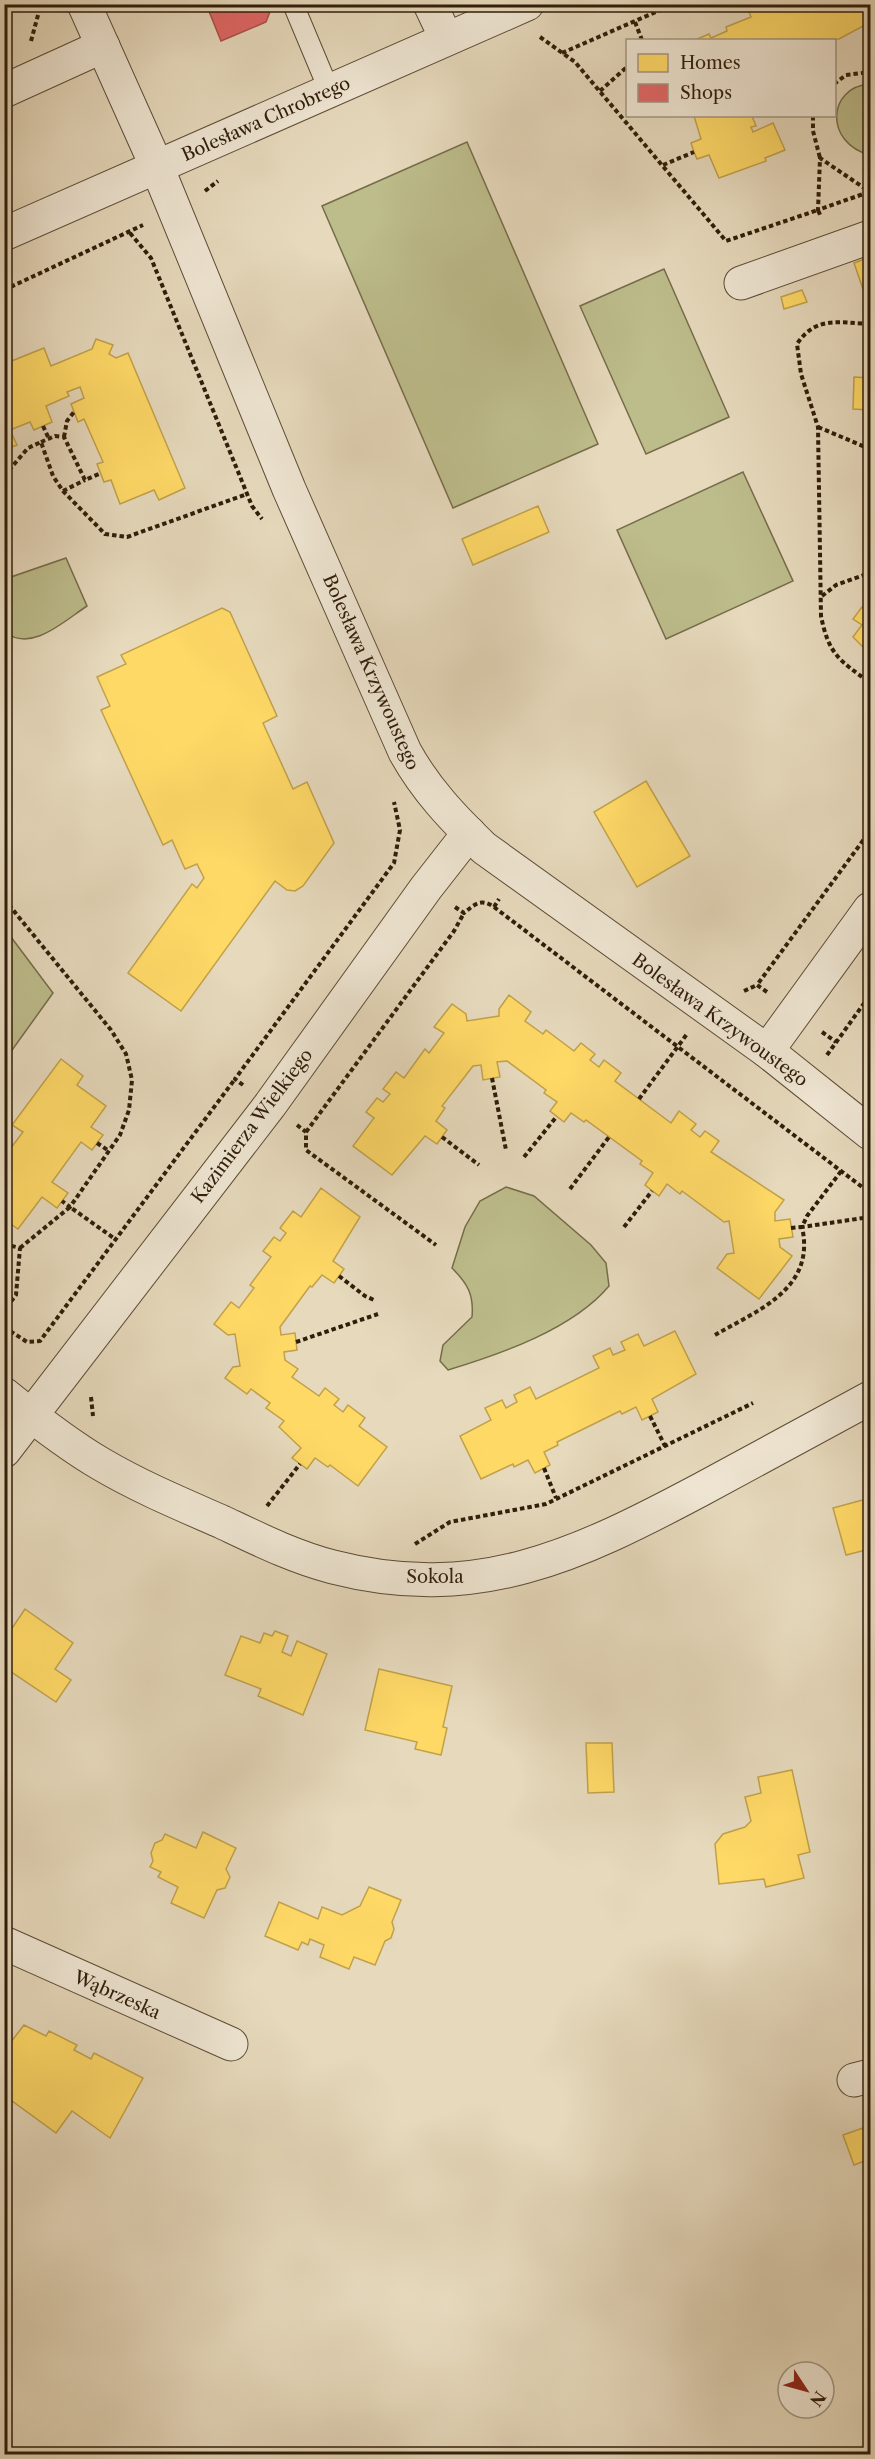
<svg xmlns="http://www.w3.org/2000/svg" width="875" height="2459" font-family="'Libre Caslon Text',serif">
<style>
.green{fill:#bdbc8b;stroke:#766c4a;stroke-width:1.5}
.homes{fill:#ffd966;stroke:#c1a14a;stroke-width:1.5}
.shops{fill:#e06666;stroke:#ab504a;stroke-width:1.5}
.lines{fill:none;stroke-linecap:round;stroke-linejoin:round}
.lane-casing{stroke:#5d4c36;stroke-width:22}
.street-casing{stroke:#5d4c36;stroke-width:35}
.path{stroke:#2f1d0a;stroke-width:4;stroke-dasharray:4.5 3;stroke-linecap:butt}
.lane{stroke:#efe6d3;stroke-width:20}
.street{stroke:#efe6d3;stroke-width:33}
.labels{text-anchor:middle;dominant-baseline:central;stroke-width:6;stroke-linejoin:round;paint-order:stroke}
.street-label{font-size:18px;fill:#2f1d0a;stroke:#efe6d3}
</style>
<rect width="100%" height="100%" fill="#e6d9bc"/>
<filter id="stains"><feTurbulence type="fractalNoise" baseFrequency=".00333" numOctaves="4"/><feColorMatrix values="0 0 0 0 .2 0 0 0 0 .09 0 0 0 0 .02 0 0 0 .5 -.17"/></filter>
<radialGradient id="worn" r=".72"><stop offset=".6" stop-color="#630" stop-opacity="0"/><stop offset="1" stop-color="#630" stop-opacity=".3"/></radialGradient>
<g class="green">
<path d="M870,84V155C824,143 827,87 870,84Z"/>
<polygon points="467,142 598,444 453,508 322,206"/>
<polygon points="664,269 729,417 646,454 580,306"/>
<polygon points="743,472 793,581 666,639 617,530"/>
<path d="M66,558L87,606C64,621 31,653 5,632V585L11,577Z"/>
<polygon points="5,929 53,993 5,1060"/>
<path d="M506,1187L534,1196L591,1245L606,1263L609,1286C573,1329 501,1354 448,1370L440,1361L443,1345L472,1317C474,1295 468,1284 452,1268L465,1227L480,1201Z"/>
</g>
<g class="homes">
<polygon points="746,4 765,4 767,10 778,4 870,4 870,15 864,17 867,24 839,39 695,40 709,34 711,38 727,31 726,27 751,17"/>
<polygon points="694,116 752,116 756,126 751,127 753,132 773,123 785,150 765,158 766,161 719,178 709,155 697,159 694,152 691,143 701,139"/>
<polygon points="870,257 870,290 864,292 854,263"/>
<polygon points="802,290 807,302 784,309 781,297"/>
<polygon points="96,339 113,345 109,354 116,358 128,353 185,488 159,500 154,490 120,504 111,480 104,482 97,464 103,462 84,419 78,422 71,404 84,398 80,387 67,392 69,396 46,406 52,422 34,430 30,422 10,430 17,445 4,450 4,364 44,348 51,366 92,349"/>
<polygon points="854,377 870,378 870,419 869,410 853,409"/>
<polygon points="538,506 549,532 473,565 462,539"/>
<polygon points="870,605 870,654 853,637 862,625 853,619 862,607 867,610"/>
<polygon points="222,608 230,612 277,716 263,723 293,789 307,782 334,843 303,886 295,891 287,890 275,881 181,1011 128,973 192,884 197,888 204,878 197,864 185,869 172,840 163,845 101,710 110,706 97,677 126,664 121,655"/>
<polygon points="646,781 690,856 637,887 594,812"/>
<polygon points="509,995 531,1012 525,1021 543,1034 546,1030 574,1051 581,1043 595,1054 590,1060 599,1067 604,1060 621,1073 615,1081 671,1123 679,1111 696,1124 691,1130 700,1137 705,1131 719,1141 711,1152 784,1200 775,1212 775,1221 790,1219 793,1237 779,1239 780,1247 792,1256 759,1299 717,1268 727,1254 734,1253 729,1221 724,1222 682,1191 680,1194 667,1184 659,1196 645,1185 653,1173 640,1164 642,1161 586,1120 584,1122 571,1113 564,1122 550,1111 557,1102 544,1093 546,1090 507,1061 497,1062 500,1077 483,1080 481,1065 473,1066 442,1106 445,1108 436,1121 447,1130 437,1144 425,1136 392,1175 353,1146 374,1118 366,1112 377,1098 383,1102 390,1094 383,1089 396,1072 404,1078 425,1049 429,1053 444,1033 434,1027 452,1004 466,1014 467,1021 499,1016 499,1009"/>
<polygon points="61,1059 83,1076 77,1085 106,1106 91,1127 103,1135 92,1150 81,1142 52,1182 68,1193 57,1208 42,1197 18,1229 4,1219 4,1157 23,1132 12,1125"/>
<polygon points="321,1188 360,1217 333,1261 344,1269 334,1283 322,1275 312,1287 310,1286 280,1327 281,1335 295,1333 297,1350 284,1352 285,1360 298,1369 292,1377 319,1396 325,1388 339,1399 334,1405 343,1412 348,1405 365,1418 359,1426 387,1447 358,1486 330,1465 328,1467 315,1458 307,1469 292,1458 301,1448 279,1427 284,1421 266,1408 270,1403 251,1389 247,1394 225,1378 233,1367 240,1366 235,1334 228,1335 214,1324 231,1302 239,1308 254,1288 250,1285 271,1257 263,1251 274,1237 280,1241 286,1233 280,1228 293,1211 301,1217"/>
<polygon points="675,1331 696,1374 652,1399 658,1412 642,1420 636,1407 622,1414 620,1411 557,1442 558,1445 544,1452 550,1465 535,1473 528,1460 514,1467 513,1464 481,1479 460,1436 491,1420 485,1408 502,1400 506,1408 517,1402 514,1395 530,1387 536,1399 599,1368 593,1356 610,1348 613,1355 625,1350 621,1342 638,1334 644,1346"/>
<polygon points="870,1498 870,1549 846,1555 833,1508"/>
<polygon points="25,1609 73,1643 55,1669 71,1680 56,1702 4,1667 4,1640"/>
<polygon points="275,1631 288,1636 282,1652 291,1656 297,1641 327,1654 303,1715 258,1696 261,1689 225,1675 241,1636 260,1643 264,1633 272,1636"/>
<polygon points="379,1669 452,1686 443,1727 447,1728 441,1755 415,1749 417,1742 365,1730"/>
<polygon points="586,1743 612,1743 614,1792 588,1793"/>
<polygon points="792,1770 810,1852 798,1855 804,1878 766,1887 764,1879 719,1884 715,1844 723,1834 745,1827 751,1821 745,1797 761,1793 758,1777"/>
<polygon points="203,1832 236,1848 226,1869 230,1877 225,1888 217,1890 204,1918 171,1903 178,1887 158,1877 161,1872 150,1867 153,1861 151,1853 155,1843 162,1840 165,1834 196,1848"/>
<polygon points="369,1887 401,1900 392,1922 394,1929 391,1938 385,1941 375,1965 354,1957 349,1969 320,1957 324,1945 310,1939 308,1945 302,1942 298,1950 265,1936 279,1902 318,1919 322,1907 342,1915 360,1906"/>
<polygon points="24,2025 46,2036 49,2031 77,2045 74,2050 91,2059 94,2053 143,2078 110,2138 72,2111 56,2133 4,2095 4,2046 7,2047"/>
<polygon points="863,2128 870,2149 870,2159 854,2165 843,2135"/>
</g>
<polygon class="shops" points="206,4 273,4 266,22 221,41"/>
<g class="lines">
<g class="lane-casing">
<polyline id="lane" points="293,4 329,90"/>
</g>
<g class="street-casing">
<g id="street">
<path d="M84,4L157,167L289,489L405,752C426,790 453,818 484,848L767,1051L870,1133"/>
<polyline points="430,4 446,38"/>
<polyline points="4,91 103,46"/>
<polyline points="4,234 527,4"/>
<polyline points="741,283 870,237"/>
<polyline points="767,1051 870,909"/>
<path d="M4,1394C35,1419 67,1444 101,1464C140,1487 181,1504 222,1522C258,1539 294,1557 333,1567C477,1604 578,1555 702,1489C758,1459 814,1428 870,1398"/>
<polyline points="4,1451 270,1105 426,888 469,833"/>
<polyline points="4,1943 231,2044"/>
<polyline points="854,2080 870,2076"/>
</g>
</g>
<g class="path">
<polyline points="635,22 642,40"/>
<polyline points="540,37 575,62 726,241 818,210 821,217"/>
<polyline points="31,41 41,4"/>
<polyline points="562,53 674,4"/>
<polyline points="834,84 846,75 870,72"/>
<polyline points="600,91 628,66"/>
<polyline points="813,116 813,131 820,158"/>
<polyline points="663,165 694,152"/>
<polyline points="205,191 218,181"/>
<polyline points="869,192 818,210 820,158 870,192"/>
<polyline points="130,233 151,258 252,506 262,519"/>
<polyline points="4,290 143,225"/>
<path d="M870,324C840,323 816,315 797,344L801,374L818,427L821,616C829,656 840,660 870,683"/>
<polyline points="43,426 49,439"/>
<polyline points="818,427 870,449"/>
<polyline points="64,437 67,421 74,412"/>
<polyline points="41,442 55,436 64,437 85,480 101,473"/>
<polyline points="4,476 28,448 41,442 53,476 63,491 105,534 127,537 247,494"/>
<polyline points="63,491 85,480"/>
<polyline points="822,596 836,585 870,573"/>
<polyline points="4,899 111,1030 126,1054 132,1080 129,1110 120,1135 70,1207 62,1201"/>
<path d="M455,907L464,913C475,904 481,898 494,907L499,899"/>
<polyline points="494,907 870,1193"/>
<polyline points="744,991 757,985"/>
<polyline points="767,992 757,985 870,831"/>
<polyline points="822,1032 836,1042"/>
<polyline points="827,1055 870,995"/>
<polyline points="492,1078 506,1150"/>
<polyline points="243,1085 235,1079 394,863 400,830 394,802"/>
<polyline points="639,1099 687,1034"/>
<polyline points="297,1125 306,1132 306,1150 436,1245"/>
<polyline points="306,1132 454,931 464,913"/>
<polyline points="442,1137 479,1165"/>
<polyline points="97,1143 109,1151"/>
<polyline points="524,1157 557,1116"/>
<polyline points="570,1189 609,1137"/>
<polyline points="624,1227 652,1191"/>
<polyline points="791,1228 802,1227 807,1216 842,1170"/>
<polyline points="4,1244 20,1248 16,1295 4,1311"/>
<polyline points="20,1248 70,1207 115,1239"/>
<polyline points="339,1276 365,1296 374,1300"/>
<polyline points="4,1327 27,1342 40,1341 235,1079"/>
<path d="M715,1335C758,1310 816,1289 802,1227L870,1217"/>
<polyline points="296,1342 378,1314"/>
<polyline points="91,1397 93,1416"/>
<polyline points="650,1416 665,1446"/>
<polyline points="544,1468 556,1498"/>
<polyline points="267,1506 300,1464"/>
<polyline points="415,1544 450,1522 546,1504 753,1403"/>
</g>
<use href="#lane" class="lane"/>
<use href="#street" class="street"/>
</g>
<g class="labels">
<g class="street-label">
<text transform="translate(266 119) rotate(-24)">Bolesława Chrobrego</text>
<text transform="translate(371 672) rotate(66)">Bolesława Krzywoustego</text>
<text transform="translate(720 1020) rotate(36)">Bolesława Krzywoustego</text>
<text transform="translate(252 1126) rotate(-53)">Kazimierza Wielkiego</text>
<text x="435" y="1577">Sokola</text>
<text transform="translate(117 1995) rotate(24)">Wąbrzeska</text>
</g>
</g>
<rect width="875" height="2459" fill="none" stroke="#e6d9bc" stroke-width="24"/>
<rect x="6" y="6" width="863" height="2447" fill="none" stroke="#2f1d0a" stroke-width="3"/>
<rect x="12" y="12" width="851" height="2435" fill="none" stroke="#2f1d0a" stroke-width="1.5"/>
<rect x="626" y="39" width="210" height="78" fill="#efe6d3" stroke="#a29683" stroke-width="1.5"/>
<rect x="638" y="54" width="30" height="18" fill="#ffd966" stroke="#a29683" stroke-width="1.5"/>
<text x="680" y="69" font-size="18" fill="#2f1d0a">Homes</text>
<rect x="638" y="84" width="30" height="18" fill="#e06666" stroke="#a29683" stroke-width="1.5"/>
<text x="680" y="99" font-size="18" fill="#2f1d0a">Shops</text>
<g transform="translate(806 2390) rotate(126)"><circle r="28" fill="#efe6d3" stroke="#a29683" stroke-width="1.5"/>
<path d="M0-4.5L10 22L0 15L-10 22Z" fill="#8f2418"/>
<text y="-9" font-size="16" font-weight="bold" text-anchor="middle" fill="#2f1d0a">N</text>
</g>
<rect width="100%" height="100%" filter="url(#stains)"/>
<rect width="100%" height="100%" fill="url(#worn)"/>
</svg>
